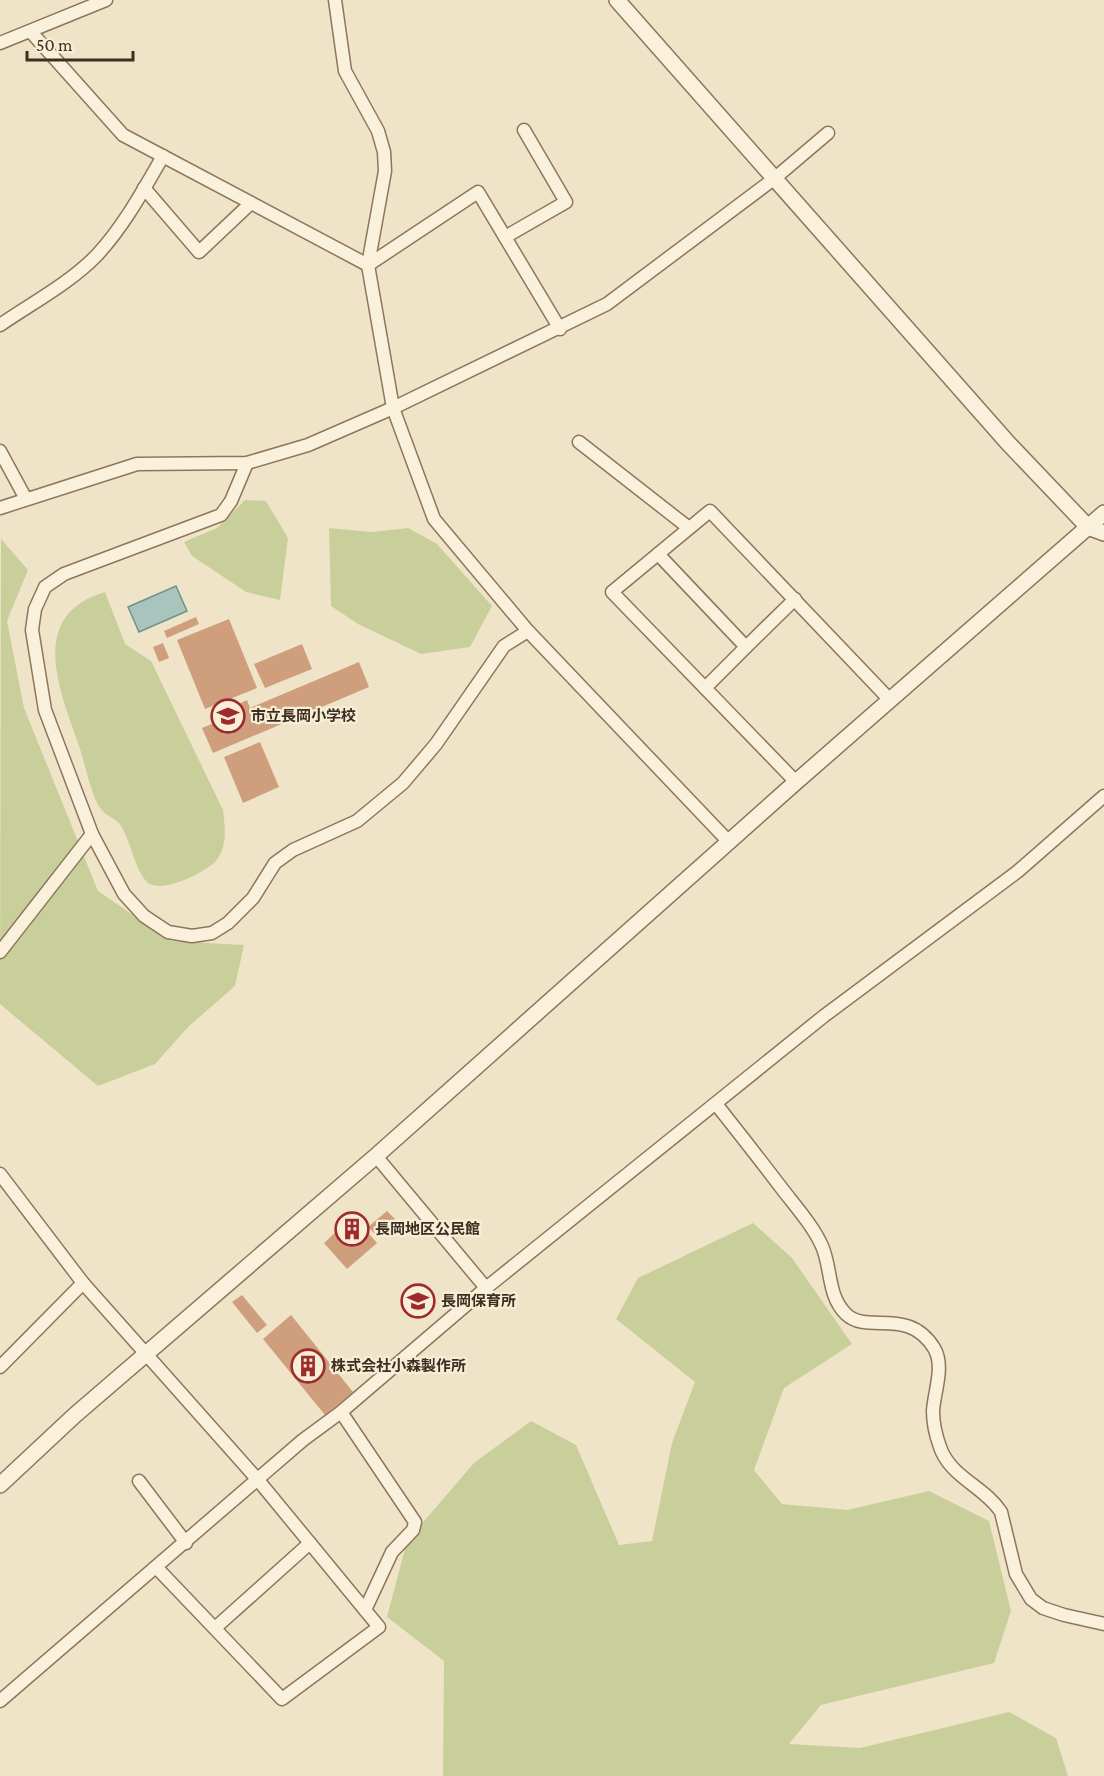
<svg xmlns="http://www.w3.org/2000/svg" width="1104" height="1776" font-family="'Crimson Pro','Noto Sans JP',serif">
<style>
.green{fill:#c9cf9b}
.water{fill:#a9c4bc;stroke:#6f938a;stroke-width:1.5}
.building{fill:#cf9f7d}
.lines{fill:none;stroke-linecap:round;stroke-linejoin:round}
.minor-casing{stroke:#8d765c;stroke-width:15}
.tertiary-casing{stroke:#8d765c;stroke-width:18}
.minor{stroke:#faf1dc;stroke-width:12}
.tertiary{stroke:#faf1dc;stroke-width:15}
.labels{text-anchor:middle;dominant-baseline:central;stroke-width:4.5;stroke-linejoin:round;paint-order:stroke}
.poi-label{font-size:15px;font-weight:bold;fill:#3d2e20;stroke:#f7eed8;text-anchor:start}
</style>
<rect width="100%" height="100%" fill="#f0e4c8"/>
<g class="green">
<polygon points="245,500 266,501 288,538 280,600 246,592 192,556 184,542 217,528"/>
<polygon points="329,528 372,532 408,528 437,544 492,606 470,647 421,654 358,624 331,606"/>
<polygon points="1,539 28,570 7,621 24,708 98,891 171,941 244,945 235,986 189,1026 155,1064 98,1086 0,1004"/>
<path d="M105,592L125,644L151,661L223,810C225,827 228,848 215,862C204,873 158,896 146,881C133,865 131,840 119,823C114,818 105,815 101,809C92,798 85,764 80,749C61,693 25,616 105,592Z"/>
<polygon points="753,1223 792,1258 852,1344 784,1388 754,1470 782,1504 847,1510 929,1491 989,1521 1011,1611 994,1663 821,1705 789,1744 860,1748 1009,1712 1056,1738 1068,1776 443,1776 444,1661 387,1617 407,1541 474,1463 531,1421 576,1445 619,1545 652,1541 672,1443 695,1382 616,1319 638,1278"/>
</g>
<polygon class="water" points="176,586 187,611 139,632 128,607"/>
<g class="building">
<polygon points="196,617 199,624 167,638 164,631"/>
<polygon points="229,619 257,688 205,709 177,640"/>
<polygon points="163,643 169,658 159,662 153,647"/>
<polygon points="302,644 312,669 265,688 254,664"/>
<polygon points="359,662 369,687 213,753 202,728 231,716 228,709 247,700 250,708"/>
<polygon points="260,742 279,787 243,803 224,757"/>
<polygon points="387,1211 395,1219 377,1236 368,1227"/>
<polygon points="353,1216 377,1243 347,1269 324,1243"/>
<polygon points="242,1295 267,1325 257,1333 232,1302"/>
<polygon points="291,1315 353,1392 325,1415 263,1339"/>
</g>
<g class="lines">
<g class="minor-casing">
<g id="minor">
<polyline points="335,0 345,71 378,131 384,152 385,171 368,265 393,408 434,519 528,631 729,842"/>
<polyline points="31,32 123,135 368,265"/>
<polyline points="0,43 106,0"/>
<polyline points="144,188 199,252 251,203"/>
<polyline points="505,237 566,202 524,130"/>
<polyline points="368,265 478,192 560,329"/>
<path d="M0,325C32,303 70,283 97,255C124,226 144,189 163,156"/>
<polyline points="579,442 689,528"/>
<polyline points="0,451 26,499"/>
<polyline points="247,463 231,501 221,515 64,574 45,587 35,609 32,630 45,710 92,834 124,894 144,916 168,932 192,936 212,933 228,923 253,898 275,863 293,850 357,821 403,783 436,744 504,646 528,631"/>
<polyline points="0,508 137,464 247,463 308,445 393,408 607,304 775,178 828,133"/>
<polyline points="658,554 746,647 705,688"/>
<polyline points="746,647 795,599"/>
<polyline points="796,782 612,592 710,511 890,700"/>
<polyline points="0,952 92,834"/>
<path d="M716,1104C739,1133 761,1161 783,1190C797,1208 813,1226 822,1246C832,1269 827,1295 846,1314C867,1335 908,1306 934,1348C945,1366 934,1392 933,1411C933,1423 936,1436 940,1447C950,1477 985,1487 1001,1512L1016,1574L1031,1599L1043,1608L1064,1615L1104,1624"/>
<polyline points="376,1156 486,1288"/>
<polyline points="0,1174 83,1283 258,1480 379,1627 282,1699 156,1567"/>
<polyline points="0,1367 83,1283"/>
<polyline points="341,1412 415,1522 413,1530 392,1552 365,1610"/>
<polyline points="139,1481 186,1543"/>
<polyline points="215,1628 310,1543"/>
<polyline points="0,1701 303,1440 341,1412 486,1288 824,1016 1017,872 1104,796"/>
</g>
</g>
<g class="tertiary-casing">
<g id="tertiary">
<polyline points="617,0 1008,443 1088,527 1104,533"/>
<polyline points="0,1485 75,1415 376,1156 796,782 1104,513"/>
</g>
</g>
<use href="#minor" class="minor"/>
<use href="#tertiary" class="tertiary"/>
</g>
<defs>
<g id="school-ring" transform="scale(1.725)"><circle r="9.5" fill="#f7eed8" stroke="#9e2a2b" stroke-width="1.5"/><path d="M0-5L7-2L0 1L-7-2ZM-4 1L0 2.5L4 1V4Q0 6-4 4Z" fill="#9e2a2b"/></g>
<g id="building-ring" transform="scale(1.725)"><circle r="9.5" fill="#f7eed8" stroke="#9e2a2b" stroke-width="1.5"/><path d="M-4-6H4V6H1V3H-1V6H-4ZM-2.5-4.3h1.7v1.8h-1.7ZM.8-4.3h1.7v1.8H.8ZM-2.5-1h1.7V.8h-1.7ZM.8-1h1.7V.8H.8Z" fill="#9e2a2b"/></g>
</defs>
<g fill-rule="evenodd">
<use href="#school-ring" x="228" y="716"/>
<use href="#building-ring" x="352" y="1229"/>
<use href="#school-ring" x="418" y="1301"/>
<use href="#building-ring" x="308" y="1366"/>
</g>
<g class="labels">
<g class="poi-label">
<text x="251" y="716">市立長岡小学校</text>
<text x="375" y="1229">長岡地区公民館</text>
<text x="441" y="1301">長岡保育所</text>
<text x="331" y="1366">株式会社小森製作所</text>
</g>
</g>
<path d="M27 51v9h106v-9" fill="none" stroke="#3d2e20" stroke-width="3"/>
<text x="36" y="51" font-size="18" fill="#3d2e20" stroke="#f7eed8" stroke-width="4.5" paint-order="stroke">50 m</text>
</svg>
